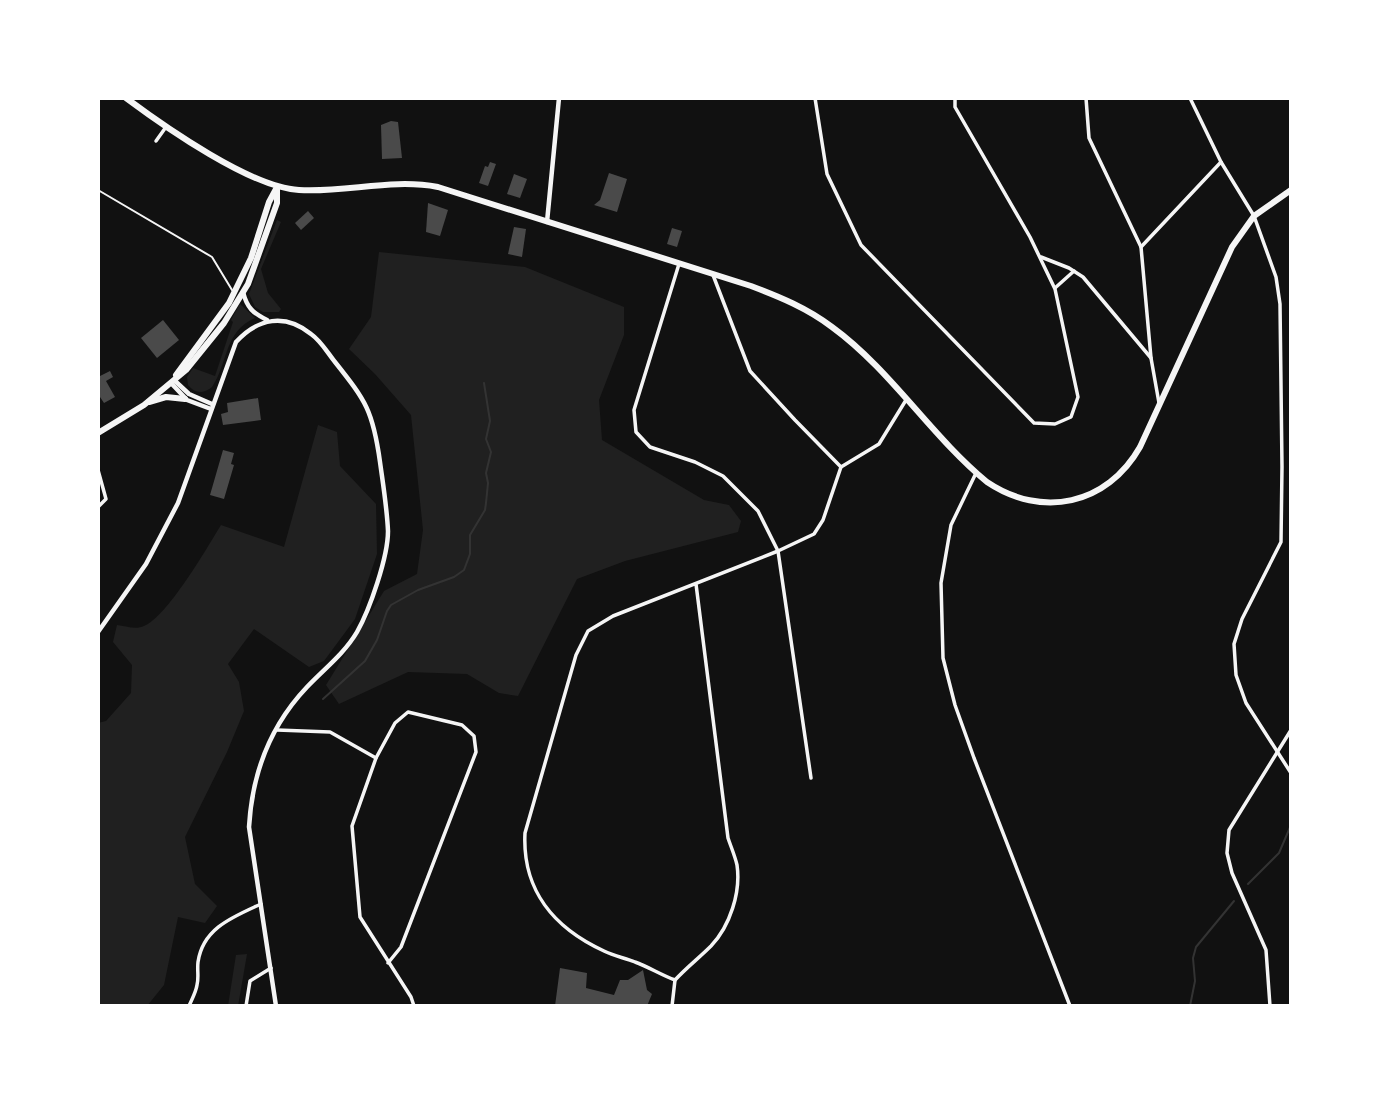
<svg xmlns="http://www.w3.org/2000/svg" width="1389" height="1104" font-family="Roboto,sans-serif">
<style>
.green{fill:#202020}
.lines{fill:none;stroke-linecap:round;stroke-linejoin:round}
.stream{stroke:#333;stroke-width:2}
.building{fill:#4a4a4a}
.service{stroke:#f5f5f5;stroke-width:2}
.minor{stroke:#f5f5f5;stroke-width:3.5}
.tertiary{stroke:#f5f5f5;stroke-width:4.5}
.primary{stroke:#f5f5f5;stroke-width:6}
</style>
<rect width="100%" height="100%" fill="#111"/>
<g class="green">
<polygon points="277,220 281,222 261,269 268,293 281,309 279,312 263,312 255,307 249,294"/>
<polygon points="379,252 525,267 624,307 624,335 599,400 602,440 704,500 729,505 741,521 738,532 625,561 577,579 518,696 499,693 467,674 408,672 339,704 326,685 384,591 417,574 423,530 411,415 375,374 349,349 371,317"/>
<path d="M240,304L255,318C224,331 228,364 212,387C203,394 195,394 188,385L187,377L193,368L215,376L233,322L231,320Z"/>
<path d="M318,425L337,432L340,466L376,504L377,554L355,619L324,661L309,667L254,629L228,664L239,682L244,711L227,752L185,837L195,884L217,906L205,923L178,917L164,985L147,1006H98V723L106,721L131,693L132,665L113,642L117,625C125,626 136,630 144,626C167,617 207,548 221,525L284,547Z"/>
<polygon points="247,954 238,1006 228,1006 236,955"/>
</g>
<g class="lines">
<g class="stream">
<polyline points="323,699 365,661 377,640 387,611 391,605 418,590 454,577 464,570 470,554 470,535 485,510 486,503 488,483 486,473 491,452 486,439 490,421 484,383"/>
<polyline points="1248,884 1279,853 1291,825"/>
<polyline points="1190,1006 1195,981 1193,958 1196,947 1234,901"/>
</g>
</g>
<g class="building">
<polygon points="391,121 398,122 402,158 382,159 381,125"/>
<polygon points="490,162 496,164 488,186 479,183 485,166 488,167"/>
<polygon points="609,173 627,179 617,212 594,205 600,200"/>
<polygon points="514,174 527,179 520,198 507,194"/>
<polygon points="428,203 448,210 440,236 426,232"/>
<polygon points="308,211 314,218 301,230 295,223"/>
<polygon points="514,227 526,229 522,257 508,254"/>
<polygon points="672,228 682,231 677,247 667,244"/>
<polygon points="163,320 179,340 157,358 141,338"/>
<polygon points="110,371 113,377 106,381 115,397 104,403 98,394 98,377"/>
<polygon points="258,398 261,420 223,425 221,414 228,412 227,403"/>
<polygon points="223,450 234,453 231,464 234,465 224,499 210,495"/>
<polygon points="560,968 587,973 586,988 614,995 620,980 628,980 643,970 647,990 652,994 647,1006 555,1006"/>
</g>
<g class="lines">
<polyline class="service" points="98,190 212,257 232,290"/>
<g class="minor">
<polyline points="815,98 827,174 861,245 1034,423 1055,424 1071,417 1078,397 1055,289 1030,237 955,107 955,98"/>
<polyline points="1086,98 1089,138 1141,247 1151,358"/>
<polyline points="1190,98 1221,162 1254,216 1276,277 1280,304 1282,467 1281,542 1242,619 1234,644 1236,675 1246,703 1291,773"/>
<polyline points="156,141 166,127"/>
<polyline points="1141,247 1221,162"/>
<polyline points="1041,257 1069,268 1083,277 1151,358 1159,403"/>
<polyline points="679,264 634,410 636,432 650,447 695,462 723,476 758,511 778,551 811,778"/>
<polyline points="713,275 750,371 795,420 841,467"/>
<polyline points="1055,288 1074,271"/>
<polyline points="98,470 106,499 98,507"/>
<polyline points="976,473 951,525 941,583 943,658 955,705 974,758 1070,1006"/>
<path d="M696,584L728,838C731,847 735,856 737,865C741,892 730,926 711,946C699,958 687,967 675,980C661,975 649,967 635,962C625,958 614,956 604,951C554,928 522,890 525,833L576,655L588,631L613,616L778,551L814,534L823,520L841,467L879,444L906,400"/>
<polyline points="277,730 330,732 376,758"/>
<polyline points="388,963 401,947 476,752 474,736 462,725 408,712 395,723 376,758 352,826 360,917 411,997 414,1006"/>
<path d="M189,1006C192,999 196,992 197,985C199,978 197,970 198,962C203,928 233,917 261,904"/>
<polyline points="246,1006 250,981 271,968"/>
<polyline points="672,1006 675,980"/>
<polyline points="1270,1006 1266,950 1232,873 1227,853 1229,830 1291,730"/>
</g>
<g class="tertiary">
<polyline points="547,222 559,98"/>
<path d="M243,292C247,308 253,313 267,320"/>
<polyline points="174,380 189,394 212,404"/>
<polyline points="171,383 187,400 211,409"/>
<path d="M98,632L146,564L178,503L236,342C258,318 285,313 311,334C321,341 327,352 335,362C366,401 373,411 380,462C383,484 387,508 388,531C388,557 370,609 357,632C344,654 324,669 307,687C270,726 252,775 249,827L276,1006"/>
</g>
<g class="primary">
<path d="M126,98C165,127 252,188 299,190C346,193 391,178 438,187L751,286C780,297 807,308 832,327C891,370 931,436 987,482C1042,519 1107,505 1140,447L1232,247L1254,216L1291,190"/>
<polyline points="176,375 229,303 251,258 269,202 276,189"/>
<polyline points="149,402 166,397 185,399"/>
<polyline points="98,433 144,405 186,370 224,323 248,284 277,203 277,187"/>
</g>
</g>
<rect width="1389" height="1104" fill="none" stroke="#ffffff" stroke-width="200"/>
</svg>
